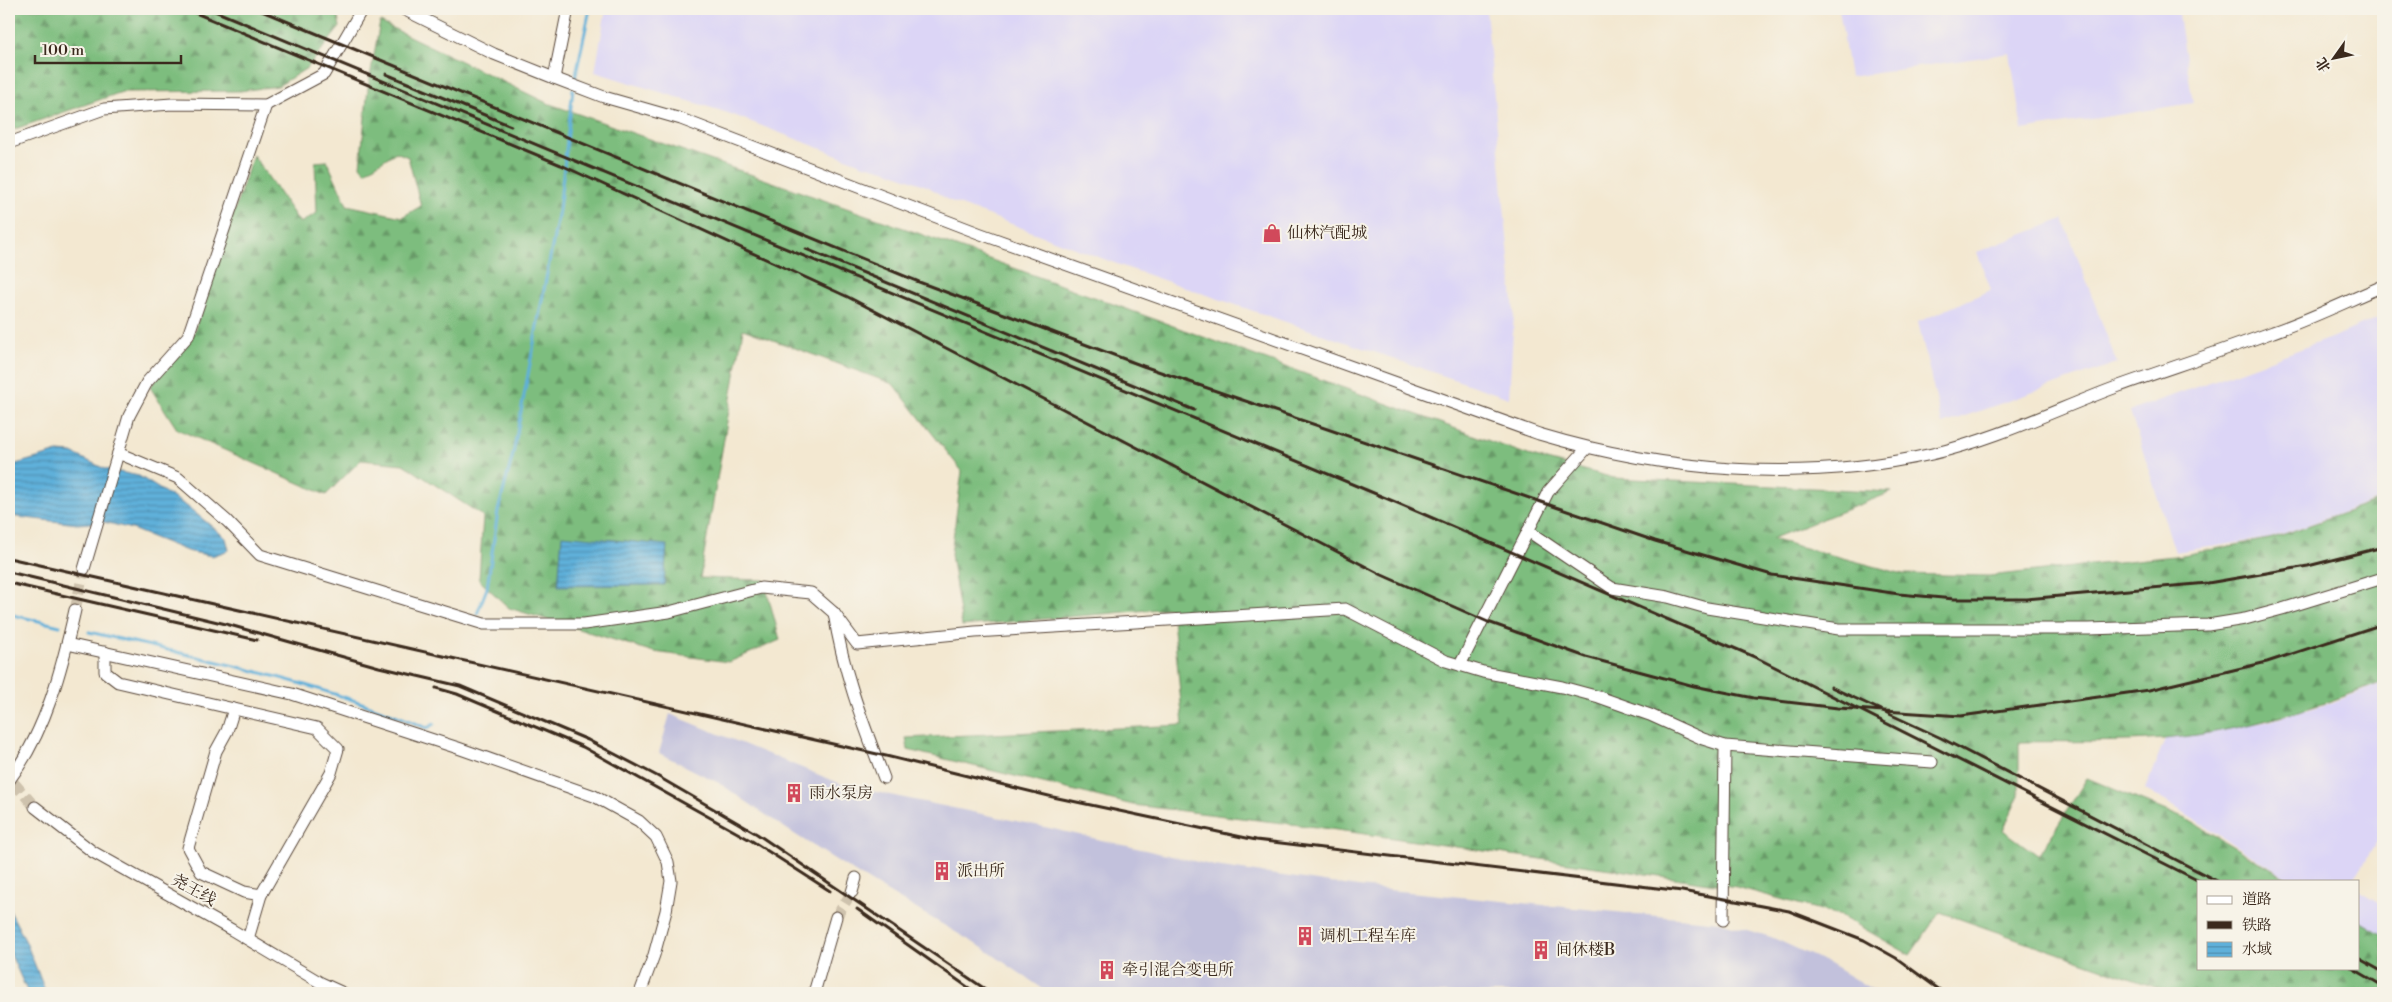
<svg xmlns="http://www.w3.org/2000/svg" width="2392" height="1002" font-family="'Libre Bodoni','Noto Serif SC',serif">
<style>
.built{fill:#dcd5f6}
.railway{fill:#c2c1dc}
.forest{fill:url(#forest-firs);stroke:#5c744e}
.water{fill:url(#water-rules);stroke:#4d6d7c}
.lines{fill:none;stroke-linecap:round;stroke-linejoin:round}
.stream{stroke:#5fb0da;stroke-width:3}
.street-tunnel{stroke:#cec2ad;stroke-width:11;stroke-dasharray:11 5.5;stroke-linecap:butt}
.street-casing{stroke:#574639;stroke-width:13}
.street{stroke:#fff;stroke-width:11}
.rail{stroke:#3b2a1e;stroke-width:3}
.labels{text-anchor:middle;dominant-baseline:central;stroke-width:4;stroke-linejoin:round;paint-order:stroke}
.poi-label{font-size:16px;fill:#3b2a1e;stroke:#f7f3e8;text-anchor:start}
.street-label{font-size:16px;fill:#3b2a1e;stroke:#f7f3e8}
</style>
<defs>
<pattern id="forest-firs" width="22" height="20" patternUnits="userSpaceOnUse" patternTransform="scale(1.25)"><rect width="22" height="20" fill="#7dbd7e"/><path d="M5 1l3.5 6h-7zM16 11l3.5 6h-7z" fill="#689a67"/></pattern>
<pattern id="water-rules" width="6" height="5" patternUnits="userSpaceOnUse" patternTransform="scale(1.25)"><rect width="6" height="5" fill="#5fb0da"/><path d="M0 2.5h6" fill="none" stroke="#508fb0"/></pattern>
</defs>
<rect width="100%" height="100%" fill="#f7f3e8"/>
<filter id="ink" filterUnits="userSpaceOnUse"><feTurbulence type="fractalNoise" baseFrequency=".02" numOctaves="2"/><feDisplacementMap in="SourceGraphic" scale="10" xChannelSelector="R" yChannelSelector="G"/><feConvolveMatrix kernelMatrix="1 2 1 2 8 2 1 2 1" color-interpolation-filters="sRGB"/></filter>
<filter id="wash" filterUnits="userSpaceOnUse"><feTurbulence type="fractalNoise" baseFrequency=".0096" numOctaves="4" result="noise"/><feDisplacementMap in="SourceGraphic" scale="20" xChannelSelector="R" yChannelSelector="G"/><feGaussianBlur stdDeviation="1.12" result="paint"/><feColorMatrix in="noise" values="0 0 0 0 0 0 0 0 0 0 0 0 0 0 0 0 0 1.4 0 .05"/><feComposite in="paint" operator="in"/></filter>
<g filter="url(#wash)">
<rect width="100%" height="100%" fill="#f3e8d1"/>
<g class="built">
<polygon points="606,9 1486,9 1514,313 1509,398 1125,267 948,200 929,187 888,171 864,165 728,113 595,72"/>
<polygon points="1839,9 2178,9 2193,103 2022,130 2010,53 1850,77"/>
<polygon points="2063,219 2117,363 1942,424 1918,322 1991,290 1977,252"/>
<polygon points="2383,316 2383,498 2270,538 2175,552 2130,411 2331,338"/>
<polygon points="2383,683 2383,832 2353,881 2292,881 2145,789 2165,739 2266,722 2331,703"/>
<polygon points="2358,890 2383,905 2383,938 2358,922"/>
</g>
<polygon class="railway" points="670,714 846,786 1040,826 1215,866 1358,887 1719,922 1771,937 1826,962 1878,993 1049,993 986,950 874,884 791,832 719,783 659,753"/>
<g class="forest">
<polygon points="9,9 336,9 340,27 307,68 278,86 240,91 122,92 9,131"/>
<path d="M380,22L547,103L912,231L1528,455L1614,478L1892,492L1771,539L1903,574L1989,576L2183,555L2273,538L2383,499V682C2312,709 2240,732 2164,739C2116,743 2067,741 2019,742V795L2003,830L2039,856L2087,778L2190,821L2291,881H2198V968H2358V920L2383,935V993H2172L1940,912L1910,955L1842,916L1737,887L1316,827L1133,805L908,750L906,738L1183,725L1172,608L962,626L951,554L962,471L893,384L743,329L700,578L764,580L780,640L729,662L654,652L509,608L479,580L483,516L403,464L361,460L326,495L177,429L150,387L192,338L253,155L300,223L317,213L315,162L327,161L347,205L402,217L421,206L408,157L396,152L365,172L360,166L368,88Z"/>
</g>
<g class="water">
<polygon points="58,452 72,453 105,469 139,476 188,507 226,538 229,550 212,556 187,551 132,529 104,522 77,524 9,516 9,466"/>
<polygon points="562,535 667,545 664,585 558,586"/>
<polygon points="9,909 26,942 46,993 28,993 9,951"/>
</g>
<g class="lines">
<g class="stream">
<polyline points="574,83 590,9"/>
<polyline points="9,614 60,626"/>
<polyline points="477,614 487,588 498,511 513,454 559,210 573,89"/>
<path d="M89,632C203,658 319,682 427,728L434,724"/>
</g>
</g>
</g>
<g filter="url(#ink)">
<g class="lines">
<g class="street-tunnel">
<polyline points="75,610 84,569"/>
<polyline points="14,783 35,807"/>
<polyline points="836,917 852,892"/>
</g>
<g class="street-casing">
<g id="street">
<path d="M403,9L494,54L554,78L604,97L681,119L981,234L1539,434C1666,472 1803,483 1932,454C1997,439 2057,409 2119,386C2170,368 2222,351 2273,332C2311,319 2347,301 2383,286"/>
<polyline points="554,78 568,9"/>
<polyline points="9,143 104,109 172,104 266,105 324,74 362,9"/>
<path d="M118,453L178,478L227,521L260,555L484,624H584L669,612L761,588L811,593L834,613C843,672 863,723 884,778"/>
<polyline points="1528,531 1612,588 1668,597 1707,608 1839,629 2089,629 2208,625 2245,619 2282,609 2383,578"/>
<polyline points="84,569 129,416 147,382 188,336 266,105"/>
<polyline points="834,613 857,644 975,632 1345,609 1446,661 1483,672 1562,687 1599,697 1650,715 1703,739 1725,746 1932,762"/>
<polyline points="67,644 292,694 458,748 594,796 639,821 656,837 668,862 671,881 666,911 654,955 640,993"/>
<polyline points="105,652 105,672 118,682 234,709 227,731 216,751 188,848 201,872 244,892 261,895 248,939"/>
<polyline points="1460,665 1548,492 1587,448"/>
<polyline points="234,709 317,728 338,749 331,773 261,895"/>
<path d="M10,779C46,731 62,668 75,610"/>
<polyline points="35,807 93,852 232,930 321,983 343,993"/>
<polyline points="852,892 856,878"/>
<polyline points="1723,920 1725,746"/>
<polyline points="814,993 836,917"/>
</g>
</g>
<use href="#street" class="street"/>
<g class="rail">
<polyline points="186,9 561,165 848,297 1382,575 1488,622 1586,657 1694,686 1754,698 1838,708 1961,716 2149,690 2267,662 2383,624"/>
<polyline points="210,9 1400,504 1757,658 2199,881"/>
<polyline points="257,9 919,282 1143,366 1655,541 1772,575 1899,594 1954,599 2026,599 2208,583 2308,566 2383,547"/>
<polyline points="386,74 511,126"/>
<polyline points="806,249 1194,410"/>
<polyline points="9,558 886,756 1053,797 1256,840 1682,891 1789,911 1864,940 1896,958 1944,993"/>
<polyline points="9,572 226,624 379,667 460,686 588,740 657,776 757,834 991,993"/>
<polyline points="9,583 257,640"/>
<polyline points="1831,687 1941,738 2217,881"/>
<polyline points="436,688 457,694 583,747 752,841 830,891"/>
<polyline points="857,909 976,993"/>
<polyline points="2358,958 2383,972"/>
<polyline points="2352,968 2383,986"/>
</g>
</g>
</g>
<defs>
<g id="shop-bare" transform="scale(1.5)"><path d="M-5-2.5h2.3a2.7 3.5 0 0 1 5.4 0H5L5.5 6h-11ZM-1.5-2.5h3a1.5 2.3 0 0 0-3 0Z" fill="#d1495b" stroke="#f7f3e8" stroke-width="2.5" paint-order="stroke"/></g>
<g id="building-bare" transform="scale(1.5)"><path d="M-4-6H4V6H1V3H-1V6H-4ZM-2.5-4.3h1.7v1.8h-1.7ZM.8-4.3h1.7v1.8H.8ZM-2.5-1h1.7V.8h-1.7ZM.8-1h1.7V.8H.8Z" fill="#d1495b" stroke="#f7f3e8" stroke-width="2.5" paint-order="stroke"/></g>
</defs>
<g fill-rule="evenodd">
<use href="#shop-bare" x="1272" y="233"/>
<use href="#building-bare" x="794" y="793"/>
<use href="#building-bare" x="942" y="871"/>
<use href="#building-bare" x="1305" y="936"/>
<use href="#building-bare" x="1541" y="950"/>
<use href="#building-bare" x="1107" y="970"/>
</g>
<g class="labels">
<g class="poi-label">
<text x="1287" y="233">仙林汽配城</text>
<text x="809" y="793">雨水泵房</text>
<text x="957" y="871">派出所</text>
<text x="1320" y="936">调机工程车库</text>
<text x="1556" y="950">间休楼B</text>
<text x="1122" y="970">牵引混合变电所</text>
</g>
<g class="street-label">
<text transform="translate(194 890) rotate(29)">尧王线</text>
</g>
</g>
<rect width="2392" height="1002" fill="none" stroke="#f7f3e8" stroke-width="30"/>
<rect x="2197" y="880" width="162" height="90" fill="#f7f3e8" stroke="#aca397"/>
<rect x="2207" y="896" width="25" height="8" fill="#ffffff" stroke="#aca397"/>
<text x="2242" y="904" font-size="15" fill="#3b2a1e">道路</text>
<rect x="2207" y="921" width="25" height="8" fill="#3b2a1e" stroke="#aca397"/>
<text x="2242" y="930" font-size="15" fill="#3b2a1e">铁路</text>
<rect x="2207" y="942" width="25" height="15" fill="url(#water-rules)" stroke="#aca397"/>
<text x="2242" y="954" font-size="15" fill="#3b2a1e">水域</text>
<g transform="translate(2334 58) rotate(237)" stroke="#f7f3e8" stroke-width="4" paint-order="stroke">
<path d="M0-4L9 19L0 12L-9 19Z" fill="#3b2a1e"/>
<text y="-8" font-size="14" font-weight="bold" text-anchor="middle" fill="#3b2a1e">北</text>
</g>
<path d="M35 55v8h146v-8" fill="none" stroke="#3b2a1e" stroke-width="2.5"/>
<text x="42" y="55" font-size="15" fill="#3b2a1e" stroke="#f7f3e8" stroke-width="4" paint-order="stroke">100 m</text>
</svg>
